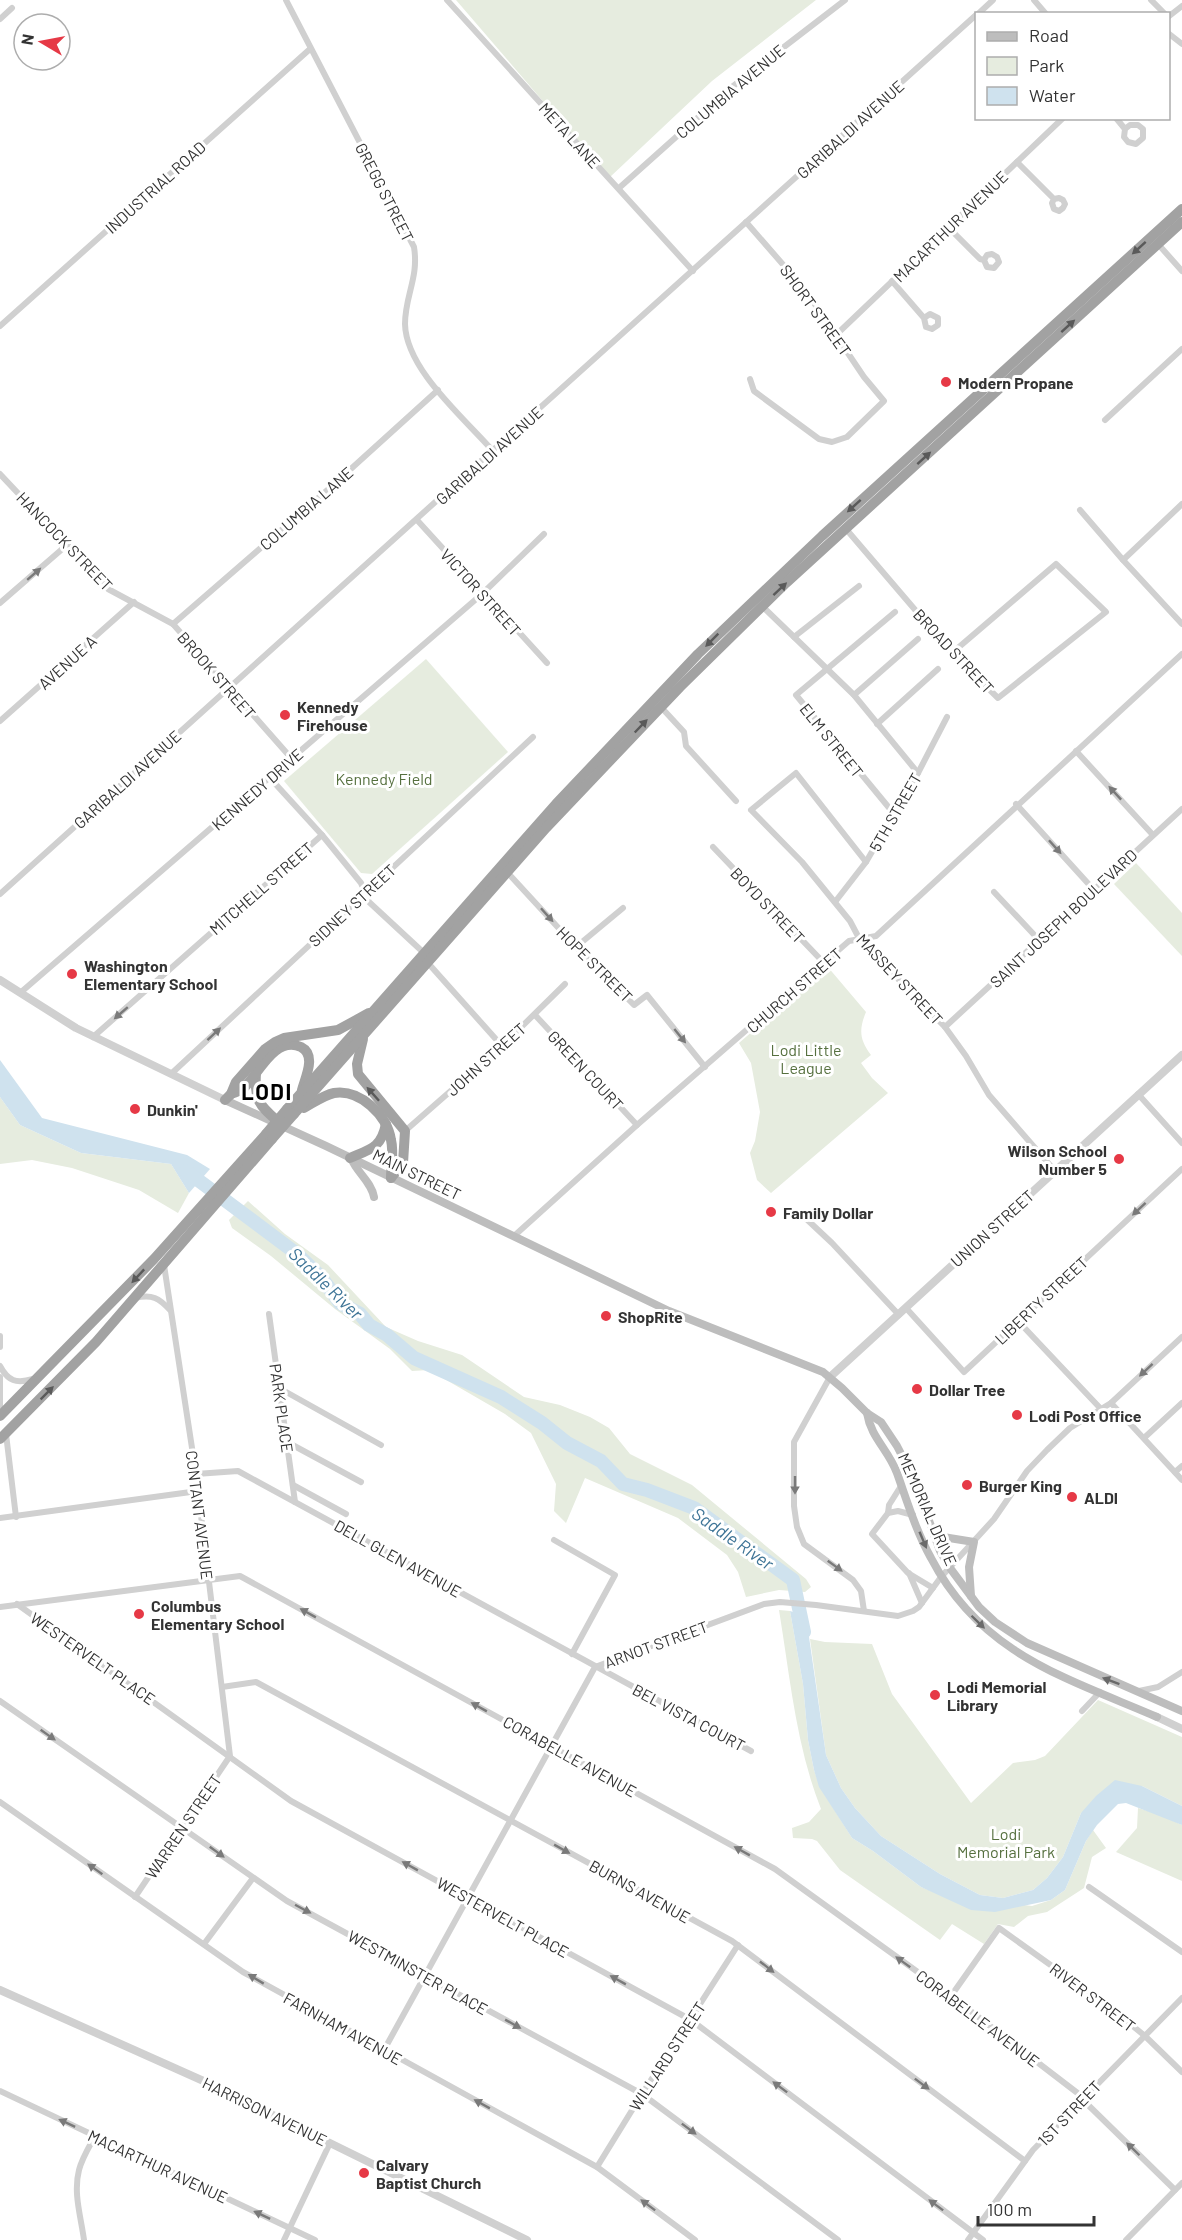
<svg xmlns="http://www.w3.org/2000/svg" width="1182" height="2240" font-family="Barlow,sans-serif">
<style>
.green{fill:#e6ecdf}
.water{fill:#cfe2ee}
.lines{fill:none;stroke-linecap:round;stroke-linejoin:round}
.river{stroke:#cfe2ee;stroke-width:14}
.minor{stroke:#d0d0d0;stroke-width:6}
.tertiary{stroke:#d0d0d0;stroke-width:8}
.secondary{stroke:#bdbdbd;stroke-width:8}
.trunk{stroke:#a2a2a2;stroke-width:10}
.trunk-bridge{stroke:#a2a2a2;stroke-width:10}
.oneway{fill:#5a5a5a}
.oneway2{fill:#7a7a7a}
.oneway3{fill:#6a6a6a}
.poi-dot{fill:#e63946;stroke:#fff;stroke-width:2}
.labels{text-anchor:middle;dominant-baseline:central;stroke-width:6;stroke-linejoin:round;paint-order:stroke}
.street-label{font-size:16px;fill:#333;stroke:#fff}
.poi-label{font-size:16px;font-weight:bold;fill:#333;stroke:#fff;text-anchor:start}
.park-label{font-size:16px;fill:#56703f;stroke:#fff}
.water-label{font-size:18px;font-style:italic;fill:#3f7597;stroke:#fff}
.district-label{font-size:22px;font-weight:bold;letter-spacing:1.5px;fill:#000;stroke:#fff}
</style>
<rect width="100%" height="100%" fill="#fff"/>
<g class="green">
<polygon points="456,0 816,0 712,81 609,178"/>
<polygon points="426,659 508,752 372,874 361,873 284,781"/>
<polygon points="1136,863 1182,913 1182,956 1114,884"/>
<path d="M827,966L866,1012C859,1029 859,1039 871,1055L861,1063L872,1078L888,1093L771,1193L757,1180L750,1153L755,1141L760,1112L751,1063L739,1043Z"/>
<polygon points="0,1097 20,1125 81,1153 171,1164 189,1193 178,1213 139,1190 72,1168 32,1160 0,1164"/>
<polygon points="248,1201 285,1234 328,1265 386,1327 418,1341 462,1355 524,1397 560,1405 590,1417 609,1428 630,1454 692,1485 806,1579 811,1587 805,1592 779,1590 746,1597 738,1572 727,1555 678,1518 585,1478 566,1523 554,1511 556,1484 531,1433 505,1414 429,1370 412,1371 390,1349 335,1309 271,1256 232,1228 229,1220"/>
<path d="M779,1610L790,1611L803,1684L808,1740L814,1770L820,1787L852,1838L873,1851L921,1887L939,1894L1032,1906L1051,1900L1065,1890L1086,1841L1093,1830L1106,1848L1092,1857L1084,1888L1047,1912L1028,1916L1014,1927L998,1924L984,1944L952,1924L940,1940L840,1870L817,1841L812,1839L793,1838L792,1828L809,1822L821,1809C796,1746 790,1677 779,1610Z"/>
<polygon points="810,1639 825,1642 872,1644 892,1694 971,1803 1013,1763 1035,1760 1045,1756 1098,1700 1182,1737 1182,1806 1142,1786 1081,1813 1063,1857 1047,1878 1033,1890 1003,1898 980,1895 940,1874 881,1836 855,1808 841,1788 826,1755"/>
<polygon points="1138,1808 1161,1815 1182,1825 1182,1881 1116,1852 1137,1828"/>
</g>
<g class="water">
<polygon points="0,1060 42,1118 187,1155 210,1169 189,1193 171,1164 81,1153 20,1125 0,1097"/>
<polygon points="790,1611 806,1616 826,1755 841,1788 855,1808 881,1836 940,1874 980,1895 1003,1898 1033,1890 1047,1878 1063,1857 1081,1813 1096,1796 1115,1780 1142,1786 1182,1806 1182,1825 1126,1803 1118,1804 1097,1825 1086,1841 1065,1890 1051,1900 995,1912 971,1910 921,1887 873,1851 852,1838 819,1787 814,1770 808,1740 803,1684"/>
</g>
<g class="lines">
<polyline class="river" points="186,1171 297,1254 321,1277 340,1303 360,1314 369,1325 387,1335 414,1358 501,1397 542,1423 567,1443 601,1461 623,1484 647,1490 694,1508 793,1580 804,1632"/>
<g class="minor">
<path d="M286,0L414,247C419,278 405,295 405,324C406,369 463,417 492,450"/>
<polyline points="447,0 693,271"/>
<polyline points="1034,0 1046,14"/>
<polyline points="1151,0 1165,14"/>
<polyline points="978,14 993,0"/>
<polyline points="1168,17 1182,6"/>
<polyline points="0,19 12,8"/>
<polyline points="1168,33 1182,44"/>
<polyline points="1116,118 1125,129 1124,137 1128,142 1136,144 1143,138 1143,129 1138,125 1130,125 1125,129"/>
<polyline points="1017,162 1054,199 1059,198 1063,200 1065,204 1063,208 1059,211 1054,209 1052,203 1054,199"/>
<polyline points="619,188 732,87 845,0"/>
<polyline points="746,222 806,291 864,377 884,401 847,437 832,442 819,439 754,391 750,379"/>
<polyline points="948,227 980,259 984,260 987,267 994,268 999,262 997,257 992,254 987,255 984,260"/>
<polyline points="1158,244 1182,271"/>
<polyline points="892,281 924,318 926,327 932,329 938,325 938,318 930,314 924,318"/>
<polyline points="0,326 310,49"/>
<polyline points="837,334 1063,118"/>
<polyline points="1105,420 1182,349"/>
<polyline points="0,474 108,589 173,624 292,759"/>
<polyline points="1080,510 1123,560 1182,624"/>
<polyline points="417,520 547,663"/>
<polyline points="846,529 952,653 998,698 1106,612 1056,564 952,653"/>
<polyline points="1123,560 1182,504"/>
<polyline points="0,603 68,544"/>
<polyline points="762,606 854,695 918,773"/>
<polyline points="173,624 332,486 438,390"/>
<polyline points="794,637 859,586"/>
<polyline points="854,695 918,639"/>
<polyline points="660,706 684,732 686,746 736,801"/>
<polyline points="0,721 134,602"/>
<polyline points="877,724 938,669"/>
<polyline points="1076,751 1153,835"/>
<polyline points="270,778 322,835 361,883 369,902 424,953"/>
<polyline points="1016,804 1094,890"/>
<polyline points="895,815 796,695 895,612"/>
<polyline points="713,847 824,963"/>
<polyline points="866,862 796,773 751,810 802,862 850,921 860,940 945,1027 966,1056 989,1095 1055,1171"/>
<polyline points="507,872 576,947 634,1005 647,995 705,1067"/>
<polyline points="994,892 1039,940"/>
<polyline points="0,894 976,15"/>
<polyline points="835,902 866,862 918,773 947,717"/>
<polyline points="576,947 623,908"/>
<polyline points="428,963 502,1046"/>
<polyline points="20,993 482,594 544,534"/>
<polyline points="535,1015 637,1125"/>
<polyline points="945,1027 1182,809"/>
<polyline points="93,1037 322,835"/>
<polyline points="171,1074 533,737"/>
<polyline points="1138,1094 1182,1143"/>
<polyline points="405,1131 502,1046 565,984"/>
<polyline points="800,1213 832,1243 899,1315"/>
<polyline points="514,1236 637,1125 849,941 876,936 1182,654"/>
<path d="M135,1298C152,1294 159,1298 170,1310"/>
<polyline points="906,1308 964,1372 1182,1169"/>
<polyline points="269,1314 295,1502"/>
<polyline points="1018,1321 1101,1409"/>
<polyline points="0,1336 0,1347"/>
<path d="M0,1366C8,1381 16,1384 33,1379"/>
<polyline points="0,1377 0,1416"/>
<polyline points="830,1377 794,1442 794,1506 797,1527 804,1544 853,1580 861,1591 864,1611"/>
<polyline points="279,1388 381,1445"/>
<polyline points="1111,1403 1182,1480"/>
<polyline points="6,1434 16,1517"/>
<polyline points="1144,1438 1182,1403"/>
<polyline points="287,1442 361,1482"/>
<polyline points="1175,1472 1182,1466"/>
<polyline points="196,1474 238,1471 751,1751"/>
<polyline points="293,1485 346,1514"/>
<polyline points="901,1486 889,1505 888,1513 872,1534 908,1573 933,1588"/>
<polyline points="888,1513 898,1511 913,1515"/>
<polyline points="0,1518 198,1491"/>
<polyline points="554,1540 615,1575 572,1654"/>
<polyline points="909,1573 922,1603"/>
<polyline points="17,1604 291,1801 691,2020 983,2240"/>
<polyline points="0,1607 240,1576 775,1869 951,1996 1084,2098"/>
<polyline points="222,1687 256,1682 732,1941 1025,2161"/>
<polyline points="1139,1691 1158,1687 1182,1672"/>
<polyline points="0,1701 287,1901 642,2094 838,2240"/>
<polyline points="1082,1711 1100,1692"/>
<polyline points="0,1802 243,1972 597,2167 695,2240"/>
<polyline points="1089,1887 1182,1952"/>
<polyline points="135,1897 230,1756 196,1474 164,1265"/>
<polyline points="204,1944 253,1878"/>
<polyline points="951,1996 999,1928 1112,2009 1145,2036 1182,2072"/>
<polyline points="384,2050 595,1667 764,1604 780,1602 816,1605 898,1616 913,1611 919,1607 941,1577 994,1519 1027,1471 1047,1450 1070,1428 1111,1403 1182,1337"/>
<polyline points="0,2091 315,2240"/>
<polyline points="1082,2099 1175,2190"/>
<polyline points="597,2167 642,2094 738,1945"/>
<path d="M84,2240C81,2217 73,2193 79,2170C82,2158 89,2147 95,2136"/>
<polyline points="284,2240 330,2143"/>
<polyline points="968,2240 1033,2150 1182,1998"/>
<polyline points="1126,2240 1182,2183"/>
</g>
<g class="tertiary">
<polyline points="0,980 76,1028 225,1100"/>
<polyline points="830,1377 1182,1055"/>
<polyline points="1157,1717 1182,1729"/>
<polyline points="0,1990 208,2083 527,2240"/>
</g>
<g class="secondary">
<polyline points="225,1100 326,1146 669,1311 823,1372 842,1388 867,1413 881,1422 897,1446 914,1479 940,1551 950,1568 979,1607 995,1622 1027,1643 1182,1711"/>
<path d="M351,1158C357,1173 371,1181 374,1197"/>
<path d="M867,1413C871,1438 888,1449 897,1473C907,1501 916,1531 931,1558C981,1654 1064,1677 1157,1717"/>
<polyline points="932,1531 943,1537 974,1542 969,1567 971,1596"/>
</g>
<g class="trunk">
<polyline points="363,1039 357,1064 358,1074 405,1131 403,1163 391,1178"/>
<path d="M256,1073C254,1104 261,1106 283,1126"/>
<path d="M231,1094C236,1092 241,1091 244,1088C259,1073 275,1035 301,1047C317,1055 305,1078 302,1090"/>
<polyline points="225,1100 231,1094 236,1082 265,1049 275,1042 284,1038 338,1030 369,1013"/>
<path d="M304,1108C313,1103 324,1095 334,1093C360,1089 387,1115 391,1140C394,1152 391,1166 391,1178"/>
<polyline points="287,1109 556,804 698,654 822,536 1182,209"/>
<polyline points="294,1114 546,828 680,687 786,583 1182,222"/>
<path d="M350,1158C371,1149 381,1148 386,1124"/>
<polyline points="0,1416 154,1259 266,1134"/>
<polyline points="0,1439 96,1342 272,1139"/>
</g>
<g class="trunk-bridge">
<polyline points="266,1134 287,1109"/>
<polyline points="272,1139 294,1114"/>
</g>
</g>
<defs><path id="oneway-solid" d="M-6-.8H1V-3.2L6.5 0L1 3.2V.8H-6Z" transform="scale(1.5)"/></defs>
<g class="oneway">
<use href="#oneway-solid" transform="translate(1139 248) rotate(138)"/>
<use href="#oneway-solid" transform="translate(1068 326) rotate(-42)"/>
<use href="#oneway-solid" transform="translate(924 458) rotate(-42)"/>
<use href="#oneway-solid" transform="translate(854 506) rotate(138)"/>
<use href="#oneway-solid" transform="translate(780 589) rotate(-43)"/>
<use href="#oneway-solid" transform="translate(712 640) rotate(135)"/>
<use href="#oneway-solid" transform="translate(641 726) rotate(-46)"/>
<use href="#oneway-solid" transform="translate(373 1094) rotate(-132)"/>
<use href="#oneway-solid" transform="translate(138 1276) rotate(133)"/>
<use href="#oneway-solid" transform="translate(47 1393) rotate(-45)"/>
</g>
<g class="oneway2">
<use href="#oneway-solid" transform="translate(34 574) rotate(-41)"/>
<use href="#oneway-solid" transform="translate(1115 793) rotate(-133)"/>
<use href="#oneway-solid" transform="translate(1055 847) rotate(48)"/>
<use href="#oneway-solid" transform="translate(547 915) rotate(48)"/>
<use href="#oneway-solid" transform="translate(121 1013) rotate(139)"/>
<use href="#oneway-solid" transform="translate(214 1034) rotate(-43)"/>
<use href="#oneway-solid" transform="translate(680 1036) rotate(51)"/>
<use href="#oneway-solid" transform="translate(1139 1209) rotate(137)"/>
<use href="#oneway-solid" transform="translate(1146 1370) rotate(137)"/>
<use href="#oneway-solid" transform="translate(795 1485) rotate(90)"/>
<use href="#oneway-solid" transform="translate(835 1566) rotate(36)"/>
<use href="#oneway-solid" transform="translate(308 1613) rotate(-151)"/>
<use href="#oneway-solid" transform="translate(479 1707) rotate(-151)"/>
<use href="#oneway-solid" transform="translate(48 1735) rotate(35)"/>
<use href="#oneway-solid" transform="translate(562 1849) rotate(29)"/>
<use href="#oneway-solid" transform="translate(742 1851) rotate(-151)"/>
<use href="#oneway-solid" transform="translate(217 1852) rotate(36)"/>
<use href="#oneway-solid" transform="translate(410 1866) rotate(-151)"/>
<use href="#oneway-solid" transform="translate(95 1869) rotate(-145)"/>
<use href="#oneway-solid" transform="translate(303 1909) rotate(28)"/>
<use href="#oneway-solid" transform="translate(903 1962) rotate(-144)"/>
<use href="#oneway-solid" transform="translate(767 1967) rotate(38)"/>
<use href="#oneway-solid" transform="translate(256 1979) rotate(-149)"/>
<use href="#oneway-solid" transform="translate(618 1980) rotate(-151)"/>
<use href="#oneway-solid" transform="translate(513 2024) rotate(29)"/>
<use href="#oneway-solid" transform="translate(922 2084) rotate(37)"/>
<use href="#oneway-solid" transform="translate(780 2087) rotate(-143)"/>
<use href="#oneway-solid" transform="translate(482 2104) rotate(-151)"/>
<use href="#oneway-solid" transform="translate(67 2123) rotate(-155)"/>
<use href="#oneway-solid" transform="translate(689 2129) rotate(37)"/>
<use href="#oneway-solid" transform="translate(1133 2149) rotate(-136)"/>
<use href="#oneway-solid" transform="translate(648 2205) rotate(-143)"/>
<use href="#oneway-solid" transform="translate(936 2205) rotate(-143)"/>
<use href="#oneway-solid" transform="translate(262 2215) rotate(-155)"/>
</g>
<g class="oneway3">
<use href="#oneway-solid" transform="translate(923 1540) rotate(67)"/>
<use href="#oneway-solid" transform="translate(978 1622) rotate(44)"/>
<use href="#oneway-solid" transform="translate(1111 1681) rotate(-159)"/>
</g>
<g class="poi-dot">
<circle cx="946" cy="382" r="6"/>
<circle cx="285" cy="715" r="6"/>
<circle cx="72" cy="974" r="6"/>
<circle cx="135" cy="1109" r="6"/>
<circle cx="1119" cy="1159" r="6"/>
<circle cx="771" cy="1212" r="6"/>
<circle cx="606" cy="1316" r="6"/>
<circle cx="917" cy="1389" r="6"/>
<circle cx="1017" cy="1415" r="6"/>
<circle cx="967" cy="1485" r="6"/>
<circle cx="1072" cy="1497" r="6"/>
<circle cx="139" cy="1614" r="6"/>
<circle cx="935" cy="1695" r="6"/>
<circle cx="364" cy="2173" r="6"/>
</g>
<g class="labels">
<g class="street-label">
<text transform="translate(730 91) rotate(-40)">COLUMBIA AVENUE</text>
<text transform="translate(850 129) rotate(-42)">GARIBALDI AVENUE</text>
<text transform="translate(570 135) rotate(48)">META LANE</text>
<text transform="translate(155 187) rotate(-42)">INDUSTRIAL ROAD</text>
<text transform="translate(385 192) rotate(63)">GREGG STREET</text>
<text transform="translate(950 226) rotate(-44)">MACARTHUR AVENUE</text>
<text transform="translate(816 310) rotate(54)">SHORT STREET</text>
<text transform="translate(489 455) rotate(-42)">GARIBALDI AVENUE</text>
<text transform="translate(306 508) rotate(-41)">COLUMBIA LANE</text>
<text transform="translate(65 541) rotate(46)">HANCOCK STREET</text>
<text transform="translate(481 592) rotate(48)">VICTOR STREET</text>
<text transform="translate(954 651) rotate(47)">BROAD STREET</text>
<text transform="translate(67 662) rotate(-42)">AVENUE A</text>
<text transform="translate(217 675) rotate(49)">BROOK STREET</text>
<text transform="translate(832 740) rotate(51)">ELM STREET</text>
<text transform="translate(127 779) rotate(-42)">GARIBALDI AVENUE</text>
<text transform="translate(257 789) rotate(-41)">KENNEDY DRIVE</text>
<text transform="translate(895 812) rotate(-60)">5TH STREET</text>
<text transform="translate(261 888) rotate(-41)">MITCHELL STREET</text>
<text transform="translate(352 905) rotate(-43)">SIDNEY STREET</text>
<text transform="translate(768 905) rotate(46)">BOYD STREET</text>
<text transform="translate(1063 918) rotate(-43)">SAINT JOSEPH BOULEVARD</text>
<text transform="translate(595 964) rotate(45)">HOPE STREET</text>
<text transform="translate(900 979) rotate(47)">MASSEY STREET</text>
<text transform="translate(794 990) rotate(-41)">CHURCH STREET</text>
<text transform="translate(486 1059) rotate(-42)">JOHN STREET</text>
<text transform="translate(586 1070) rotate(47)">GREEN COURT</text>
<text transform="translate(417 1174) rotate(26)">MAIN STREET</text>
<text transform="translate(992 1228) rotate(-42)">UNION STREET</text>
<text transform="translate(1041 1300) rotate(-43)">LIBERTY STREET</text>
<text transform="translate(282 1408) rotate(82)">PARK PLACE</text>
<text transform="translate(928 1509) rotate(66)">MEMORIAL DRIVE</text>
<text transform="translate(200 1515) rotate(83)">CONTANT AVENUE</text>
<text transform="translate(398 1558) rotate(29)">DELL GLEN AVENUE</text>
<text transform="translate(656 1644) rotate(-20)">ARNOT STREET</text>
<text transform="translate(93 1658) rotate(35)">WESTERVELT PLACE</text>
<text transform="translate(689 1717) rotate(28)">BEL VISTA COURT</text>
<text transform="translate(570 1756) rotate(29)">CORABELLE AVENUE</text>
<text transform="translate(183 1826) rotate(-56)">WARREN STREET</text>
<text transform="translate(640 1891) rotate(29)">BURNS AVENUE</text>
<text transform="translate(503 1917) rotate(29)">WESTERVELT PLACE</text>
<text transform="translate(418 1972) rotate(29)">WESTMINSTER PLACE</text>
<text transform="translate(1093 1997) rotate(37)">RIVER STREET</text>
<text transform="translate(978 2018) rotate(37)">CORABELLE AVENUE</text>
<text transform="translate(343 2028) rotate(29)">FARNHAM AVENUE</text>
<text transform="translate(667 2056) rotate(-57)">WILLARD STREET</text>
<text transform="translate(265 2111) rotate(26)">HARRISON AVENUE</text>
<text transform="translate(1069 2113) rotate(-46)">1ST STREET</text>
<text transform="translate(158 2166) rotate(25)">MACARTHUR AVENUE</text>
</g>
<g class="poi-label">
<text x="958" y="382">Modern Propane</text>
<text x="297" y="706">Kennedy<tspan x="297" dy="18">Firehouse</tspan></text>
<text x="84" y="965">Washington<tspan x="84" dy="18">Elementary School</tspan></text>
<text x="147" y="1109">Dunkin'</text>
<text x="1107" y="1150" text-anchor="end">Wilson School<tspan x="1107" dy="18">Number 5</tspan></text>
<text x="783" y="1212">Family Dollar</text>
<text x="618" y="1316">ShopRite</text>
<text x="929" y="1389">Dollar Tree</text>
<text x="1029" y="1415">Lodi Post Office</text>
<text x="979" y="1485">Burger King</text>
<text x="1084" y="1497">ALDI</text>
<text x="151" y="1605">Columbus<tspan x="151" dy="18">Elementary School</tspan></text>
<text x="947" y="1686">Lodi Memorial<tspan x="947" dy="18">Library</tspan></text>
<text x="376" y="2164">Calvary<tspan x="376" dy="18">Baptist Church</tspan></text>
</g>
<g class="park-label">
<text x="384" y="778">Kennedy Field</text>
<text x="806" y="1049">Lodi Little<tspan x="806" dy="18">League</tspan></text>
<text x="1006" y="1833">Lodi<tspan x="1006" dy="18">Memorial Park</tspan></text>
</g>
<g class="water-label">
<text transform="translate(326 1283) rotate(44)">Saddle River</text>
<text transform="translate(733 1538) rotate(35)">Saddle River</text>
</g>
<g class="district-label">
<text x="267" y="1091">LODI</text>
</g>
</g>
<rect x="975" y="12" width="195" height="108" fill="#ffffff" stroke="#adadad" stroke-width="1.5"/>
<rect x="987" y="32" width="30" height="9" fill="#bdbdbd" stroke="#adadad" stroke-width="1.5"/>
<text x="1029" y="42" font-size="18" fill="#333333">Road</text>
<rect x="987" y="57" width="30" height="18" fill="#e6ecdf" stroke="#adadad" stroke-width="1.5"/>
<text x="1029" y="72" font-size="18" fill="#333333">Park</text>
<rect x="987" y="87" width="30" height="18" fill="#cfe2ee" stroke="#adadad" stroke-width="1.5"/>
<text x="1029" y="102" font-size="18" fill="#333333">Water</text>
<g transform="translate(42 42) rotate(280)"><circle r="28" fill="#ffffff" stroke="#adadad" stroke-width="1.5"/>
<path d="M0-4.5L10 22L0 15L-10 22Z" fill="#e63946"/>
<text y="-9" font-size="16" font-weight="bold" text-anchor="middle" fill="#333333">N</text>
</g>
<path d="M978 2216v9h116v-9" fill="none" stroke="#333333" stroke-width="3"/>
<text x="987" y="2216" font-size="18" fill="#333333" stroke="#ffffff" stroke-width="4.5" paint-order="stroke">100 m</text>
</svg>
